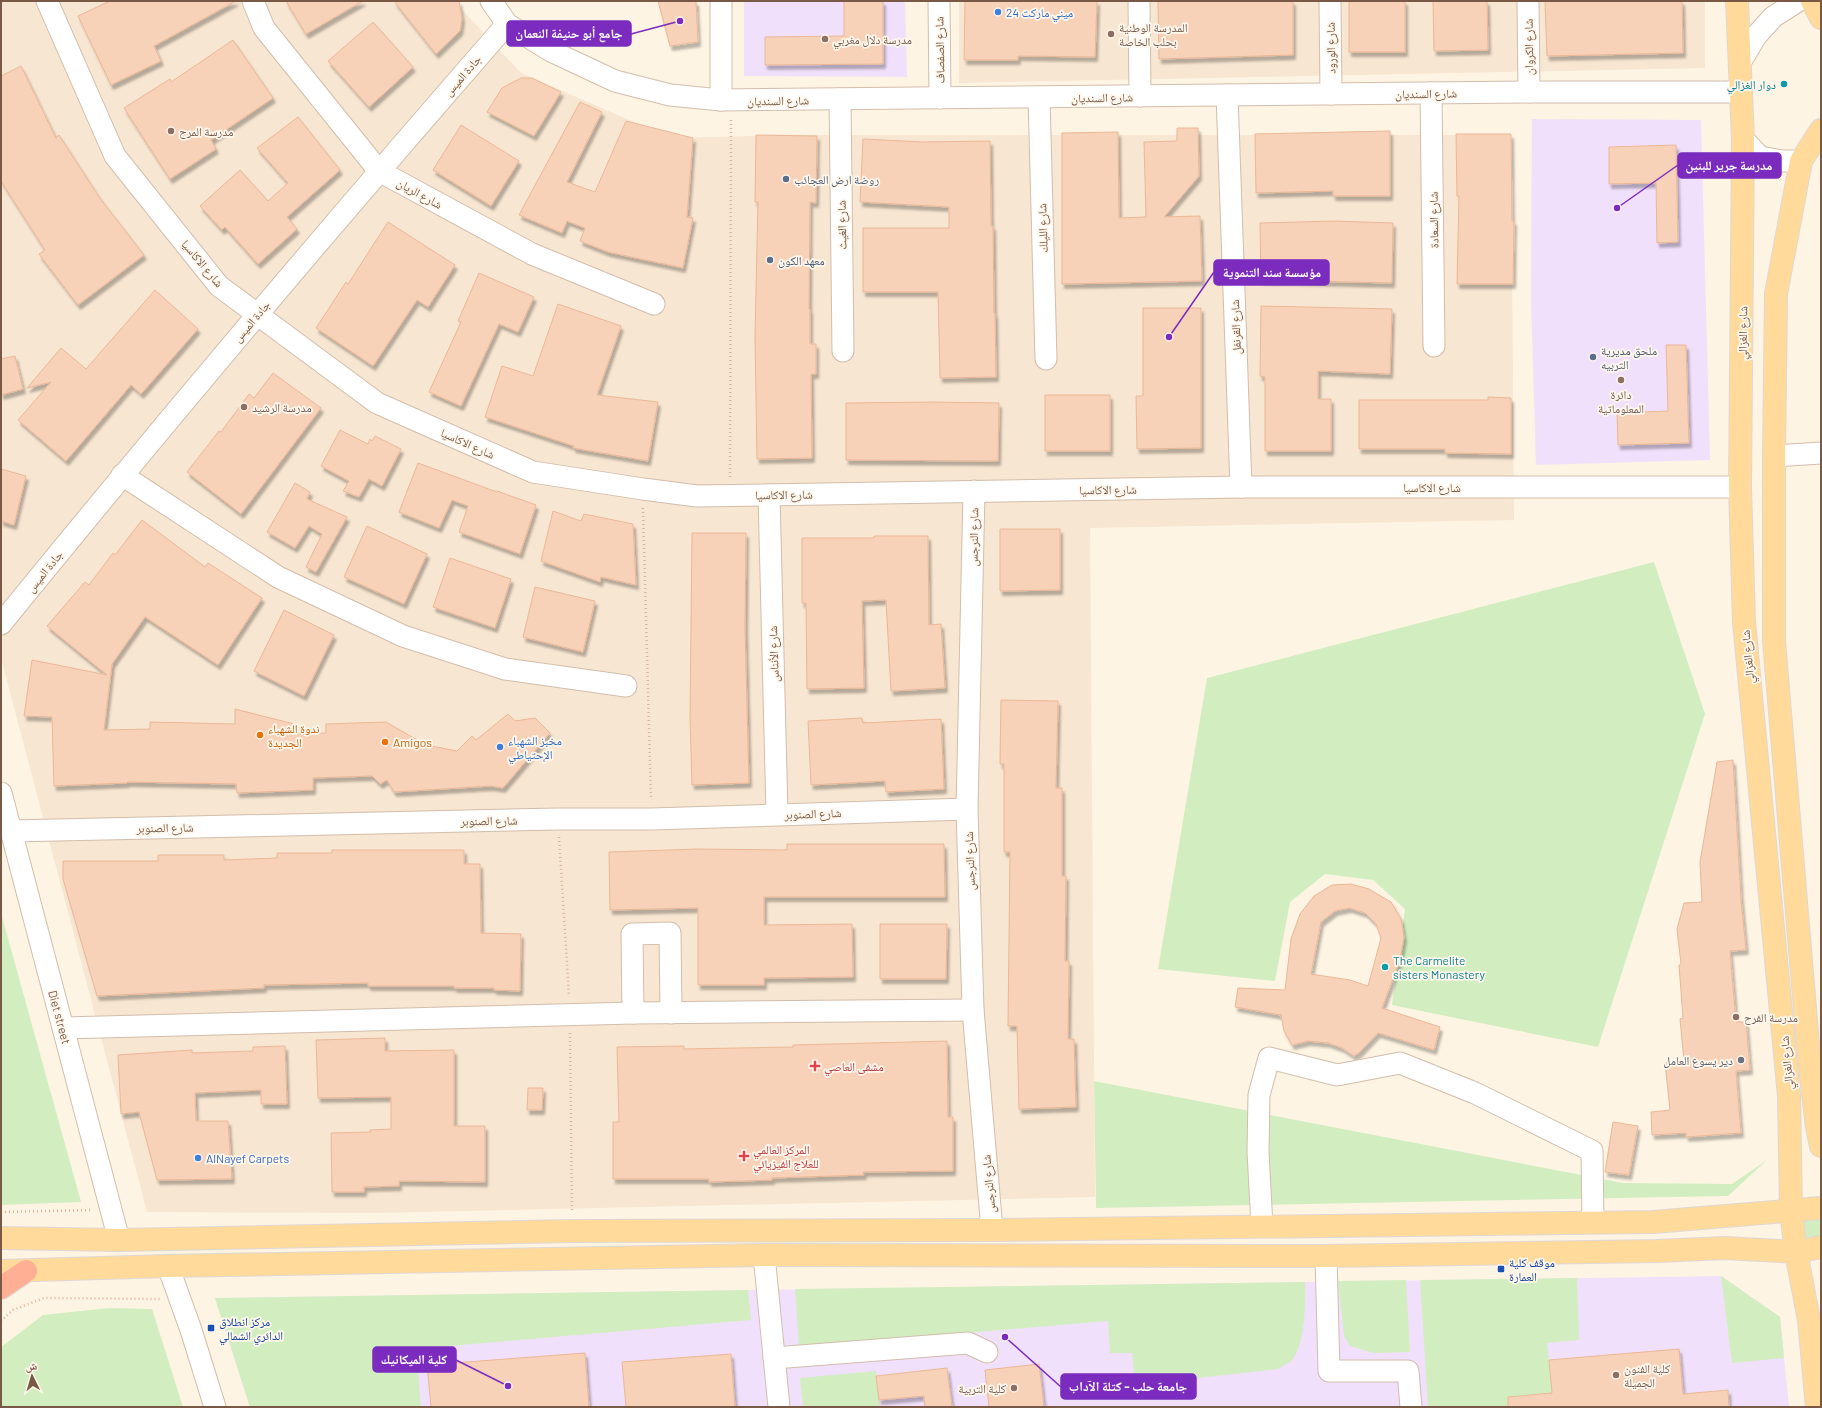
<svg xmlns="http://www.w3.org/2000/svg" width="1822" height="1408" font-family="Barlow,'Noto Naskh Arabic',sans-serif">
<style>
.residential{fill:#f7e6d1}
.education{fill:#f1e0fb}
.green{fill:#d2eec0}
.building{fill:#f7d1b8;stroke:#ebb796;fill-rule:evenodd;filter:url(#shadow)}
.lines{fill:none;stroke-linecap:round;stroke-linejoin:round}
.minor-casing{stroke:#d3bdab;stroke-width:23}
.major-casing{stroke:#dfd7d3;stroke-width:24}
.highway-casing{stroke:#dfd7d3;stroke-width:24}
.path{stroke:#dcb49b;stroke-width:2.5;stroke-dasharray:1 3;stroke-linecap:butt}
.minor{stroke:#fff;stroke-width:21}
.major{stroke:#ffda9a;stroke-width:22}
.highway{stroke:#ffb094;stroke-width:22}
.shop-dot{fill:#3f7fe0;stroke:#fff7ec;stroke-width:1.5}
.education-dot{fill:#8d6e63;stroke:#fff7ec;stroke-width:1.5}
.culture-dot{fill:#0f9aa8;stroke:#fff7ec;stroke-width:1.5}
.service-dot{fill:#5c6f8a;stroke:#fff7ec;stroke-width:1.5}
.food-dot{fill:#e8710a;stroke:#fff7ec;stroke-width:1.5}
.worship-dot{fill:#6b7280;stroke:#fff7ec;stroke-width:1.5}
.health-dot{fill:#e0444e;stroke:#fff7ec;stroke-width:1.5}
.transit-dot{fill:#1a4fb4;stroke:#fff7ec;stroke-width:1.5}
.labels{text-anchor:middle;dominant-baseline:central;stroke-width:3.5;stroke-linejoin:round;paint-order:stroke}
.shop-label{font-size:12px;fill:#366cbe;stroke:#fff7ec;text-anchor:start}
.education-label{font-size:12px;fill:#785e54;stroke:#fff7ec;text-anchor:start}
.street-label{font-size:12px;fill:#795946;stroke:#fff7ec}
.culture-label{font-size:12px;fill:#0d838f;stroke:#fff7ec;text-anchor:end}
.service-label{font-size:12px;fill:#4e5e75;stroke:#fff7ec;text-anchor:start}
.food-label{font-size:12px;fill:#c56008;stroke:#fff7ec;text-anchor:start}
.worship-label{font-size:12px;fill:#5b616d;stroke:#fff7ec;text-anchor:end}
.health-label{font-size:12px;fill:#be3a42;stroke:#fff7ec;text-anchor:start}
.transit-label{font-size:12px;fill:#164399;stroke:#fff7ec;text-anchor:start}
.leader{fill:none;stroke:#7b2cbf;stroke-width:1.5}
.callout-dot{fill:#7b2cbf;stroke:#fff7ec;stroke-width:1.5}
.callout{fill:#7b2cbf;stroke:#7b2cbf;stroke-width:1.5}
.callout-label{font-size:13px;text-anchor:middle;font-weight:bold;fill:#fff}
</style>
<defs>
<filter id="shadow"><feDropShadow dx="2.5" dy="4.5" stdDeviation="1" flood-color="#0004"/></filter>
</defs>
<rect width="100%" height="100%" fill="#fef4e3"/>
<g class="residential">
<polygon points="1,1 454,1 521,73 671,138 794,135 1511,135 1514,520 1090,528 1095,1197 375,1213 147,1212 1,658"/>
<polygon points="959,1 1705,1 1705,68 959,83"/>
</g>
<g class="education">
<polygon points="744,1 905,1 907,77 744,76"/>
<polygon points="1532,119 1701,120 1710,460 1536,465 1531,299"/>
<polygon points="1721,1276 1780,1317 1789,1407 250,1407 215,1298"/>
</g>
<g class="green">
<polygon points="1654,562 1705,714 1598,1047 1392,1005 1405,909 1373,880 1325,874 1290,902 1275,981 1158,969 1207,678"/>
<polygon points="1,913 81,1202 1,1205"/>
<polygon points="1094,1081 1623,1183 1732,1184 1767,1160 1728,1196 1096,1208"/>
<polygon points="1821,1209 1821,1247 1807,1243 1800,1226 1801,1220"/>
<polygon points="1721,1276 1780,1317 1784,1358 1732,1363"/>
<polygon points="1577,1278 1579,1340 1547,1343 1552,1393 1509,1397 1510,1407 1428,1407 1420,1280"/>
<polygon points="1406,1280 1410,1352 1374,1353 1350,1346 1344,1336 1338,1281"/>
<path d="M1305,1282C1306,1299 1305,1348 1291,1361C1288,1364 1282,1366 1278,1369L1135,1385L1132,1353H1110L1108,1321L799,1347L795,1289Z"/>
<polygon points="748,1290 751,1320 416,1349 421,1407 250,1407 215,1298"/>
<polygon points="109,1308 152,1309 183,1407 1,1407 1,1347 43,1315"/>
<polygon points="876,1371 880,1407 803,1407 800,1378"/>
</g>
<g class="building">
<polygon points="110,1 236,1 154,46 161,61 111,85 78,16"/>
<polygon points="286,1 363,1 306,34"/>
<polygon points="394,1 459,1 462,19 460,31 436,54"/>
<polygon points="658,1 696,1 698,42 670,46"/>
<polygon points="844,1 883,1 883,64 765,65 765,37 844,36"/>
<polygon points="965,1 1097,1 1095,57 1018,56 1018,60 964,60"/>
<polygon points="1158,1 1293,1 1293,55 1159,59"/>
<rect x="1349" y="1" width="56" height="51"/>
<polygon points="1433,1 1487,1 1488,50 1434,51"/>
<polygon points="1545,1 1682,1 1683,53 1547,56"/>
<polygon points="373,22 413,67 369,107 328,61"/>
<polygon points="233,40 273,98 211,140 216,149 170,179 124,108 170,79 171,82"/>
<polygon points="21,66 56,138 59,135 99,197 144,255 78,305 39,254 45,250 1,181 1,76"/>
<polygon points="521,78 532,78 561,92 534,136 487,112 502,88"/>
<polygon points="580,102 602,112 567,182 595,192 626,121 693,138 687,217 693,218 683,268 608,252 580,241 585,228 567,221 562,233 519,215"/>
<polygon points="298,117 340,170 287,217 297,229 258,264 225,227 222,230 200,206 240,170 268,201 288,183 257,148"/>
<polygon points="461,125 519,161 491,206 433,170"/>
<polygon points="1177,128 1198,128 1199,176 1164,217 1200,216 1202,281 1062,284 1062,133 1118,132 1119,218 1146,217 1144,142 1177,141"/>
<polygon points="1390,131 1390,196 1333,196 1333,191 1256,193 1255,134"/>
<polygon points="1456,134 1511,134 1512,221 1514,221 1513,284 1457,284 1459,196 1457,196"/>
<polygon points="756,135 817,136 816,203 810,202 809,309 810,309 810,344 816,344 816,374 811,374 812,458 757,459 755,336 758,202 755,202"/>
<polygon points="863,139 923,142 990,141 991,226 993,226 994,313 995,313 996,377 940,378 938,292 863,292 863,228 949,228 949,207 860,202"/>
<polygon points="1676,145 1678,242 1657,243 1656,183 1609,184 1609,147"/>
<polygon points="1334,221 1393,223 1392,283 1261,280 1260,223"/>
<polygon points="388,222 455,265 428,307 417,300 373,366 316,328 346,282 348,284"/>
<polygon points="479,273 534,297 518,332 499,324 461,406 429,392 461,322 458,321"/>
<polygon points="155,290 198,329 141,394 131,385 66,461 18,420 51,382 27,388 61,348 86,369"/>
<polygon points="558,304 621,326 597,395 658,402 648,461 573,448 574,446 485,417 502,366 533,376"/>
<polygon points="1261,306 1392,309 1390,374 1318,371 1318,399 1331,399 1331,451 1265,451 1265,377 1260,376"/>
<polygon points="1143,308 1201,308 1201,448 1137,449 1136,396 1143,396"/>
<polygon points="1666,345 1686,345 1689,443 1618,445 1617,413 1668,411"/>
<polygon points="15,356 23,389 1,395 1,359"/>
<polygon points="273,373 321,408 241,514 187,472 219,431 221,432 249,394 254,398"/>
<rect x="1045" y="395" width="65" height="56"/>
<polygon points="1488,397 1511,398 1511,454 1445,453 1445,449 1359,449 1359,400 1488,400"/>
<polygon points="934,402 999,403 998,461 846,460 846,403"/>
<polygon points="340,430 368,444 370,439 372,441 375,436 401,449 382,486 369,479 359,497 343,491 349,481 321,466"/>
<polygon points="418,463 497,492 497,491 536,505 520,554 459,532 468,506 452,500 439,528 399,512"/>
<polygon points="1,469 26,476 14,525 1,521"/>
<polygon points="295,483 310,492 307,499 347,517 316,572 306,567 322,534 309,526 295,548 267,532"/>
<polygon points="553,511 581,521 584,514 633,524 636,585 601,577 600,582 541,561"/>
<polygon points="142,520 205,567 208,563 262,598 218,665 145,617 112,664 104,730 150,729 150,722 235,724 235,709 294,724 295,734 326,733 326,724 386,722 426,745 457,751 472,736 476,740 508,714 515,721 535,718 550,733 503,788 491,786 394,792 387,780 380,784 372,776 313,778 313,790 237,793 236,784 127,782 127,783 54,786 52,717 24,716 32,660 107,675 47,626 85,582 89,585 113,553 115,555"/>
<polygon points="367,526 427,554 404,604 344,577"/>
<polygon points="1000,529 1060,529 1060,590 1000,591"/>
<polygon points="692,533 746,533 745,629 749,783 692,785 690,718"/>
<polygon points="874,536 928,536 929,625 941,624 945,688 891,691 886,600 862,601 864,688 807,689 806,603 802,603 802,538 874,538"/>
<polygon points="450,558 511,579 495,628 433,607"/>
<polygon points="535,587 595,601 583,652 523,637"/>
<polygon points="284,610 334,635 304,696 254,671"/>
<polygon points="1001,700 1058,701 1056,788 1062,788 1062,876 1066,876 1065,961 1069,961 1068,1039 1074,1039 1076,1107 1019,1109 1017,1026 1008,1026 1010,852 1004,852 1004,764 1000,764"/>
<polygon points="862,718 863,723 941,719 944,789 886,792 885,781 811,785 808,721"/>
<polygon points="1733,760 1741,899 1746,950 1730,951 1736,1022 1746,1022 1750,1070 1736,1071 1741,1133 1686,1137 1686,1133 1652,1135 1651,1112 1670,1110 1665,1063 1684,1061 1680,1019 1683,1018 1679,965 1681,964 1677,929 1684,903 1702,902 1700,862 1717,762"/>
<polygon points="787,844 944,844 945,897 764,897 764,925 852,924 853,977 764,978 764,985 698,985 698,908 610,910 609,852 698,849 787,850"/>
<polygon points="332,850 464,850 464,864 480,864 481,933 521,934 520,991 494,990 494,988 454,988 454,986 368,986 368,983 264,985 264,988 97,996 63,879 63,861 158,861 158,855 224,855 224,860 277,858 277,853 332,853"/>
<path d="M1351,884L1369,889L1391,902L1401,919L1404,937L1400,960L1382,1008L1440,1027L1434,1050L1378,1033L1360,1052L1354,1056L1342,1048L1328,1043L1308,1041L1292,1045L1284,1031L1281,1015L1235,1007L1238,988L1285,990L1291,939L1300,914L1314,896L1332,885ZM1349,908L1365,913L1376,924L1381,938L1368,986L1350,980L1311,974L1321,922L1335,911Z"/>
<polygon points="880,924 947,924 946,979 880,979"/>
<polygon points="385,1038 385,1051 454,1050 454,1126 485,1126 485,1182 399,1181 399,1186 364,1187 364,1192 332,1192 331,1133 371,1132 370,1130 391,1129 391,1097 318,1098 316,1040"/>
<polygon points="947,1041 948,1117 953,1117 953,1171 863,1172 864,1175 772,1178 772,1180 709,1182 709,1179 613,1179 613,1122 619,1122 617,1047 684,1046 684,1049 793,1047 793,1045"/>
<polygon points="285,1046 287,1104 261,1104 261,1090 195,1093 196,1121 228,1121 232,1179 157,1180 139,1112 121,1114 118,1055 192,1050 192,1053 253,1051 253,1047"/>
<polygon points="528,1088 543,1088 542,1110 527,1110"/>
<polygon points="1613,1122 1638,1126 1629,1175 1605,1172"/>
<polygon points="1679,1349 1683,1394 1728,1390 1729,1407 1508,1407 1508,1397 1552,1393 1549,1360"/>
<polygon points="585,1353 589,1407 431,1407 427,1365"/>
<polygon points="731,1354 735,1407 626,1407 622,1362"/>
<polygon points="1039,1364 1044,1407 989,1407 985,1370"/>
<polygon points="947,1368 952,1407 925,1407 924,1396 879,1400 876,1376"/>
</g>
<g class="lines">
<g class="minor-casing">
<g id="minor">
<polyline points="47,1 115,156 219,286 377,403 533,472 643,489 697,496 1241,487 1740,487"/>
<polyline points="253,1 264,28 379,171 532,254 654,304"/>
<polyline points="491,1 507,24 551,51 615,81 670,95 721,100 1529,92 1741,92"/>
<polyline points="721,1 721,100"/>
<polyline points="939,1 940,98"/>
<polyline points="1139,1 1140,96"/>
<polyline points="1330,1 1331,94"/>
<polyline points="1528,1 1529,92"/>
<polyline points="1741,61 1756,36 1773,17 1798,1"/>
<polyline points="1431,93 1434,346"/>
<polyline points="1227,95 1241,487"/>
<polyline points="1039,97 1046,359"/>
<polyline points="840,99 843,351"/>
<polyline points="1743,139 1760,157 1782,161 1801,161"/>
<polyline points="1774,456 1821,453"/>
<polyline points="122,475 278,577 403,636 505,669 626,686"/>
<polyline points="974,491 967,809 973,1010 992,1230"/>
<polyline points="769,495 777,814"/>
<path d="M1,624C166,421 335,221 507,24"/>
<polyline points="1,793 119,1240"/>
<polyline points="11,831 558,819 652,819 967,809"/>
<polyline points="633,1013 632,934 670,933 671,1013"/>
<polyline points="63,1028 633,1013 973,1010"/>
<polyline points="1262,1226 1258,1152 1259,1095 1269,1058 1337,1075 1400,1063 1475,1093 1592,1151 1593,1222"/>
<polyline points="764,1255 779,1407"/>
<polyline points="1326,1256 1329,1371 1408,1371 1411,1407"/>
<polyline points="168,1266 191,1330 215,1407"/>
<polyline points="774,1358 968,1343 987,1352"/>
</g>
</g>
<g class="major-casing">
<g id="major">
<polyline points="1737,1 1743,139 1740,487 1744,622 1789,1096 1791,1211 1796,1252 1809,1320 1817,1407"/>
<polyline points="1812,1 1821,18"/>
<polyline points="1821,130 1801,161 1776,294 1774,456 1774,641 1810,1068 1817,1127 1821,1146"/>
<polyline points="1,1238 119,1240 573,1231 992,1230 1653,1222 1821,1208"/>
<polyline points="1,1271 168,1266 764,1255 1326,1256 1657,1251 1725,1248 1796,1252 1821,1247"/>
</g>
</g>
<g class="highway-casing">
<polyline id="highway" points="1,1288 26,1271"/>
</g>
<g class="path">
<polyline points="730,477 731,118"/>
<polyline points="643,508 651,800"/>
<polyline points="559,837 569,996"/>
<polyline points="570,1033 572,1212"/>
<polyline points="1,1212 92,1210"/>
<polyline points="1,1321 13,1310 44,1298 161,1299"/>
</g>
<use href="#minor" class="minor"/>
<use href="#major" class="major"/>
<use href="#highway" class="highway"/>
</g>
<g class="shop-dot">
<circle cx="998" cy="12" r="4"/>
<circle cx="500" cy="747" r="4"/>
<circle cx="198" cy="1158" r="4"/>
</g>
<g class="education-dot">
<circle cx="1111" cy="34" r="4"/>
<circle cx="825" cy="39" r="4"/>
<circle cx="171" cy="131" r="4"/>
<circle cx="1621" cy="380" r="4"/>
<circle cx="244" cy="407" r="4"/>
<circle cx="1736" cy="1017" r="4"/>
<circle cx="1616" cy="1375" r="4"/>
<circle cx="1014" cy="1388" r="4"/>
</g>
<g class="culture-dot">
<circle cx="1784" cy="84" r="4"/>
<circle cx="1385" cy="967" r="4"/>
</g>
<g class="service-dot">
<circle cx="786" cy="179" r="4"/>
<circle cx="770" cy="260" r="4"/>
<circle cx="1593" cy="357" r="4"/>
</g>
<g class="food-dot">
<circle cx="260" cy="735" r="4"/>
<circle cx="385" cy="742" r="4"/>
</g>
<circle class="worship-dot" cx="1741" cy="1060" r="4"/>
<g class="health-dot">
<path d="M813 1060h4v4h4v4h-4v4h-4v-4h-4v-4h4z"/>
<path d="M742 1150h4v4h4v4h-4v4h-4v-4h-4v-4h4z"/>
</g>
<g class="transit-dot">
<rect x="1497" y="1265" width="8" height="8" rx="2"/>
<rect x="207" y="1324" width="8" height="8" rx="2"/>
</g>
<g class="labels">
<g class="shop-label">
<text x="1006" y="12">ميني ماركت 24</text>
<text x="508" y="740">مخبز الشهباء<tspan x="508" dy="14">الإحتياطي</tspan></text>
<text x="206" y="1158">AlNayef Carpets</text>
</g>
<g class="education-label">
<text x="1119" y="27">المدرسة الوطنية<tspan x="1119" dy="14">بحلب الخاصة</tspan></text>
<text x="833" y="39">مدرسة دلال مغربي</text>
<text x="179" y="131">مدرسة المرح</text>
<text x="1621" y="394" text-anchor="middle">دائرة<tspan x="1621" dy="14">المعلوماتية</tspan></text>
<text x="252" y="407">مدرسة الرشيد</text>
<text x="1744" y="1017">مدرسة الفرح</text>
<text x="1624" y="1368">كلية الفنون<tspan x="1624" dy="14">الجميلة</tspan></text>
<text x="1006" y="1388" text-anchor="end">كلية التربية</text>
</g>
<g class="street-label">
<text transform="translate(1528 47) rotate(-91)">شارع الكروان</text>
<text transform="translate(1330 48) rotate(-91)">شارع الورود</text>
<text transform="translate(939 50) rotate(-91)">شارع الصفصاف</text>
<text transform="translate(462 75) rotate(-49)">جادة الميس</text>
<text transform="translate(1426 93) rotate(-1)">شارع السنديان</text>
<text transform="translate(1102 97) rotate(-1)">شارع السنديان</text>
<text transform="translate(778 100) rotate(-1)">شارع السنديان</text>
<text transform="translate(420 193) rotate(29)">شارع الريان</text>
<text transform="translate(1433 220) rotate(-91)">شارع السعادة</text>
<text transform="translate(841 225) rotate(-91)">شارع الغيث</text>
<text transform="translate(1042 228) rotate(-92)">شارع الليلك</text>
<text transform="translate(203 263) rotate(50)">شارع الاكاسيا</text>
<text transform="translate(251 321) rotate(-50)">جادة الميس</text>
<text transform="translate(1235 327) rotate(-92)">شارع القرنفل</text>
<text transform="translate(1742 333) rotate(-89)">شارع الغزالي</text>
<text transform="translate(468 443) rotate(24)">شارع الاكاسيا</text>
<text x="1432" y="487">شارع الاكاسيا</text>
<text transform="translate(1108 489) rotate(-1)">شارع الاكاسيا</text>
<text transform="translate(784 494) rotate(-1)">شارع الاكاسيا</text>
<text transform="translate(973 537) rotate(-89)">شارع النرجس</text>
<text transform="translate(44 571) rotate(-51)">جادة الميس</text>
<text transform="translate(773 654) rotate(-92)">شارع الأنناس</text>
<text transform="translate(1747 657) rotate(-95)">شارع الغزالي</text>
<text transform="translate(813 813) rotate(-2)">شارع الصنوبر</text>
<text transform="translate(489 820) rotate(-1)">شارع الصنوبر</text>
<text transform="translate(165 827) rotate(-1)">شارع الصنوبر</text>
<text transform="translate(969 861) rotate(-92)">شارع النرجس</text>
<text transform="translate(60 1017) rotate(75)">Diet street</text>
<text transform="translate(1786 1063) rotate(-95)">شارع الغزالي</text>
<text transform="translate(988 1184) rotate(-95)">شارع النرجس</text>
</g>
<g class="culture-label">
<text x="1776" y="84">دوار الغزالي</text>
<text x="1393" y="960" text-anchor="start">The Carmelite<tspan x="1393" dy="14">sisters Monastery</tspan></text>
</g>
<g class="service-label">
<text x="794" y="179">روضة ارض العجائب</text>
<text x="778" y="260">معهد الكون</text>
<text x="1601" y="350">ملحق مديرية<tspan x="1601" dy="14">التربيه</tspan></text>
</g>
<g class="food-label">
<text x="268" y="728">ندوة الشهباء<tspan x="268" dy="14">الجديدة</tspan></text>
<text x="393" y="742">Amigos</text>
</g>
<g class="worship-label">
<text x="1733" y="1060">دير يسوع العامل</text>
</g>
<g class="health-label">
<text x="824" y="1066">مشفى العاصي</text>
<text x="753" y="1149">المركز العالمي<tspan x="753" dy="14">للعلاج الفيزيائي</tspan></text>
</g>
<g class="transit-label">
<text x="1509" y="1262">موقف كلية<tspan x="1509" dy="14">العمارة</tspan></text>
<text x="219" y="1321">مركز انطلاق<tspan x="219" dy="14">الدائري الشمالي</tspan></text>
</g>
</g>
<path class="leader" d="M680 21L631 34M1617 208L1678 165M1169 337L1214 272M508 1386L456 1360M1005 1337L1061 1387"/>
<g class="callout-dot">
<circle cx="680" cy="21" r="4"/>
<circle cx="1617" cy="208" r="4"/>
<circle cx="1169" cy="337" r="4"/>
<circle cx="508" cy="1386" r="4"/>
<circle cx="1005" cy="1337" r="4"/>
</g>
<g class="callout">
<rect x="507" y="21" width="124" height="25" rx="4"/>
<rect x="1678" y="153" width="103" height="25" rx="4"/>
<rect x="1214" y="260" width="115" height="25" rx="4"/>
<rect x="373" y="1347" width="83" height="25" rx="4"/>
<rect x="1061" y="1374" width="135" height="25" rx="4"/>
</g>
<g class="callout-label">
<text x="569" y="38">جامع أبو حنيفة النعمان</text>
<text x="1729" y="170">مدرسة جرير للبنين</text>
<text x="1272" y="277">مؤسسة سند التنموية</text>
<text x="414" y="1364">كلية الميكانيك</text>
<text x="1128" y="1391">جامعة حلب - كتلة الآداب</text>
</g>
<rect width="1822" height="1408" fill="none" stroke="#795946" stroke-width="4"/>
<g transform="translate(32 1376) rotate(355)" stroke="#fff7ec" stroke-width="3" paint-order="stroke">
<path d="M0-3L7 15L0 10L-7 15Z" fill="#795946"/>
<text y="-6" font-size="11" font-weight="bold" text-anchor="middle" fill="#795946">ش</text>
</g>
</svg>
